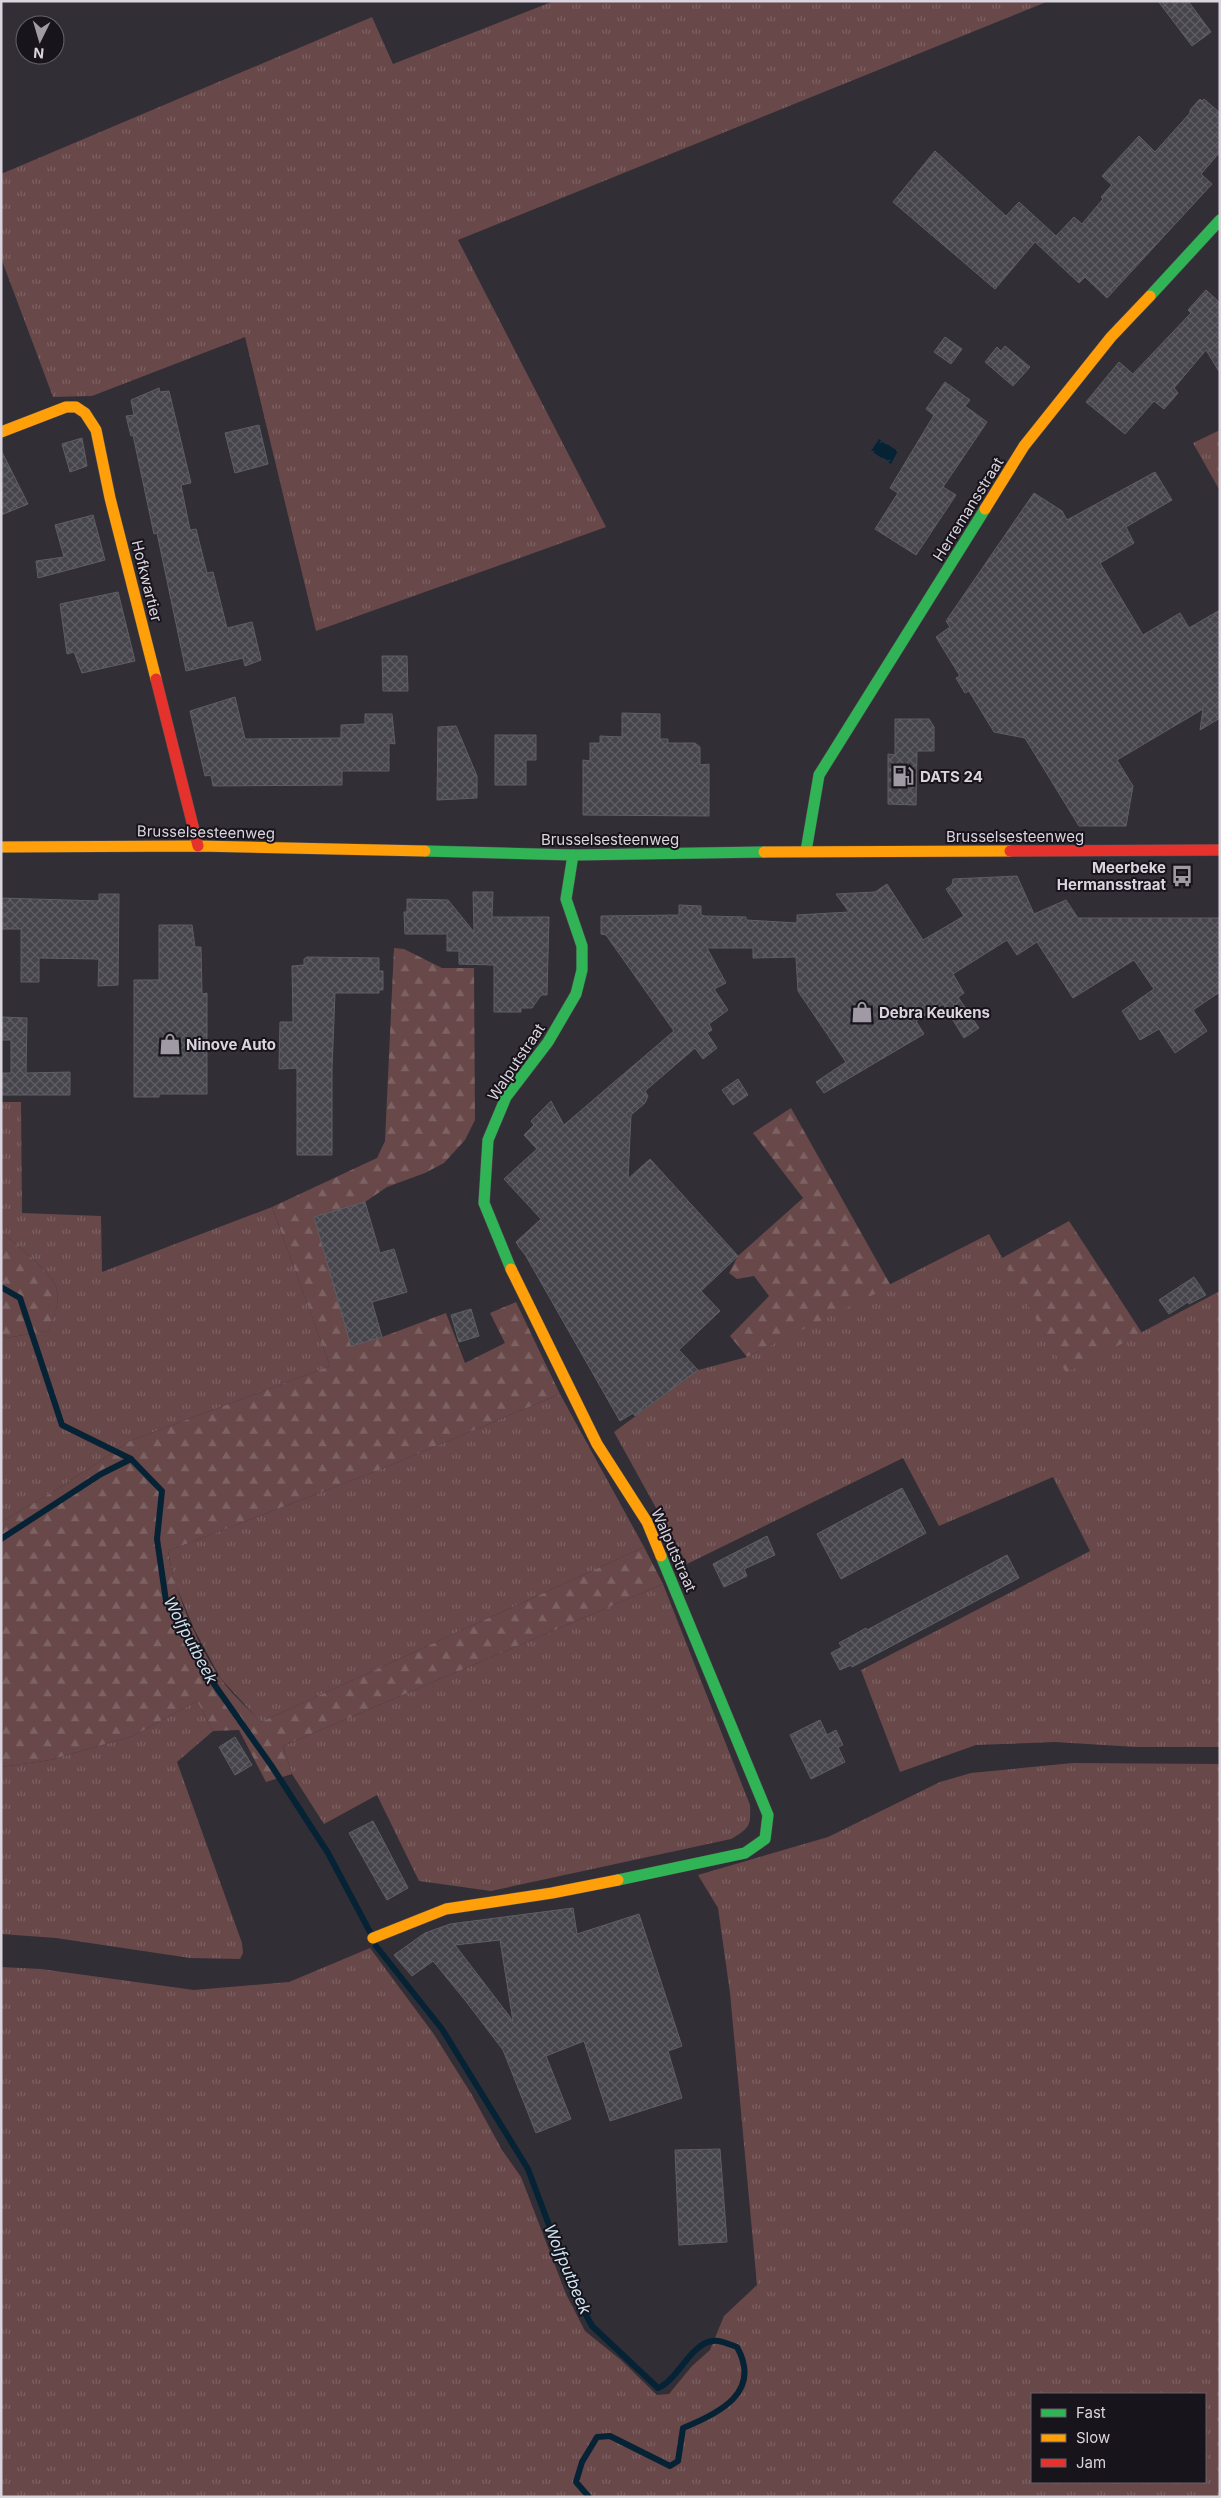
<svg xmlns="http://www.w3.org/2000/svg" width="1221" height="2498" font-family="Inter,sans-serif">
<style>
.grass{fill:url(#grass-tufts);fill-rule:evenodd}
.forest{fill:url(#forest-firs)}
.water{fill:url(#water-ripples)}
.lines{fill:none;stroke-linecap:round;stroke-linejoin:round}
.stream{stroke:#052335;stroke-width:6}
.building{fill:url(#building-cross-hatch);stroke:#5f5e65;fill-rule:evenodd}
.fast-casing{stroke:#4d4950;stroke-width:12}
.slow-casing{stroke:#4d4950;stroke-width:12}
.jam-casing{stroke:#4d4950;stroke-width:12}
.fast{stroke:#30b455;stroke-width:11}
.slow{stroke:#ff9f0a;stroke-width:11}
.jam{stroke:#e5322d;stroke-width:11}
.labels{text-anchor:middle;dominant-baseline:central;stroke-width:4;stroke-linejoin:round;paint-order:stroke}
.street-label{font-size:15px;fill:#dad4df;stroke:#18141b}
.poi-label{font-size:15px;font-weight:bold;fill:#dad4df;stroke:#18141b;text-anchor:start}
.water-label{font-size:16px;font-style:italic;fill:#cee5f5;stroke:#18141b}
</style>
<defs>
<pattern id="grass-tufts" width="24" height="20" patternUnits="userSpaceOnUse" patternTransform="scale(1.25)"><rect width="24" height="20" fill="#684849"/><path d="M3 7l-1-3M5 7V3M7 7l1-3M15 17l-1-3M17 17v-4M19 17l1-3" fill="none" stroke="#7d6263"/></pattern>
<pattern id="forest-firs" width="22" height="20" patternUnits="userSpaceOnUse" patternTransform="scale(1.25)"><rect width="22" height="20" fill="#684849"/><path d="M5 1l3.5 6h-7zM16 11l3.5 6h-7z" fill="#7d6263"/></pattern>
<pattern id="water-ripples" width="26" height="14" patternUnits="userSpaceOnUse" patternTransform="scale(1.25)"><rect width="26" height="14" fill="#052335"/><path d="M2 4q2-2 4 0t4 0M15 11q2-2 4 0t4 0" fill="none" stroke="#294252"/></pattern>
<pattern id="building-cross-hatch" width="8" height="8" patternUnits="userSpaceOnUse" patternTransform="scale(1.25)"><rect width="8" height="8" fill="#46454c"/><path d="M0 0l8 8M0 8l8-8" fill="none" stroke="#605f65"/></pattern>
</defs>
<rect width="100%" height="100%" fill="#322e36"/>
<g class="grass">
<polygon points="554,1 1049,1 458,240 606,527 316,631 245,337 92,396 53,397 1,258 1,174 372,17 393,64"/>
<polygon points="1220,430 1220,491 1193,443"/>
<path d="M1,1102H21L22,1213L101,1216L102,1272L272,1207L330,1366L130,1441L59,1488L1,1522V1333L6,1338L48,1331C53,1318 60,1305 57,1290C55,1275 14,1242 1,1232Z"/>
<polygon points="989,1234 1066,1372 1220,1291 1220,1747 1136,1747 1055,1742 976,1745 900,1772 861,1670 1090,1551 1053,1477 939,1526 903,1458 687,1564 614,1432 698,1370 747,1357"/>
<polygon points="560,1394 644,1547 261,1722 221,1679 194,1629 174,1581 168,1551 379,1470"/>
<path d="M663,1584L750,1805C751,1825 750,1828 731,1839L491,1891L419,1881L377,1795L324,1824L292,1774L283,1746Z"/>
<polygon points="197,1701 213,1731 177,1762 242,1943 243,1953 240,1959 190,1958 56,1938 1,1934 1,1767 50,1760 133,1736"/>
<path d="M1073,1763L1220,1764V2497H1V1967L41,1969L194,1990L289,1982L370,1948L433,2033L472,2095L502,2150L521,2177L566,2294L585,2331L621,2360L657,2395L669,2394L692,2366L710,2350L724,2316L757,2285L730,1993L718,1908L698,1875L828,1837L940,1782L971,1773ZM1032,2394H1205V2482H1032Z"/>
</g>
<g class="forest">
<path d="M394,948L404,949L442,968H474L475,1120L465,1140L444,1163L425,1173L387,1187L365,1202L314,1217L351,1345L382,1337L446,1313L465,1363L505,1343L490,1313L516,1302L560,1394L379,1470L168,1551C173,1588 199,1649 221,1679C232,1695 248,1708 261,1722L644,1547L663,1584L283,1746L292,1774L266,1782L239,1730L213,1731L197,1701L133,1736L50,1760L1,1767V1522L59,1488L130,1441L330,1366L272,1207L377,1158L385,1141Z"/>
<polygon points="791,1108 891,1286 747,1357 730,1336 769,1296 754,1276 737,1279 729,1273 738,1256 803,1198 753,1133"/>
<polygon points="1069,1221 1142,1333 1066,1373 1002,1258"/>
<path d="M1,1232C14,1242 55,1275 57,1290C60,1305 53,1319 48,1331L6,1338L1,1333Z"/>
</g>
<polygon class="water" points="879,439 898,451 891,464 871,451"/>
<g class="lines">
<g class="stream">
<polyline points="1,1287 20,1298 62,1425 131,1459 162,1491 157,1539 166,1601 214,1684 271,1765 328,1853 370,1932"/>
<polyline points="1,1539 101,1474 131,1459"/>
<path d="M376,1946L442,2029L528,2169L574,2292L592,2326L658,2388C680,2379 692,2338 718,2341C725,2342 731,2345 737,2347C762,2392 720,2413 683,2428L678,2461L670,2466L610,2436L597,2437L582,2462L576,2482L589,2497"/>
</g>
</g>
<g class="building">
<polygon points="1158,1 1188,1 1211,32 1192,46"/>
<polygon points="1200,99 1202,101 1204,99 1220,113 1220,152 1201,174 1212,184 1107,298 1085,277 1079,283 1035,242 995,289 893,202 935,151 1006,216 1019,202 1056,236 1074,217 1082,224 1103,199 1101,197 1112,185 1102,176 1139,136 1155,152 1190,113 1190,110"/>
<polygon points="1206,290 1220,303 1220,373 1206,350 1174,388 1178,393 1164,409 1154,401 1125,434 1086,402 1119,362 1133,374 1191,313 1188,310"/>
<polygon points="945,337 962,349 951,364 934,352"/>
<polygon points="1005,346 1030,367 1013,386 985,362 997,347 1001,351"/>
<polygon points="945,382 970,400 965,406 987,422 943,487 956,495 916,555 875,529 898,493 890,488 934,415 926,409"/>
<polygon points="159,388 160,392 169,391 191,483 181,485 190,530 196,529 207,573 213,572 227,628 252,622 261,660 245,666 243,658 186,671 157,533 154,534 133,435 131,436 126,416 134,415 131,400"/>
<polygon points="259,425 268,464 235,473 225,433"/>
<polygon points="82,438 87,466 70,472 62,444"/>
<polygon points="1,450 28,504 1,515"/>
<polygon points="1155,472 1172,500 1126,527 1134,543 1100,563 1143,635 1180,613 1189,628 1220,610 1220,718 1200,730 1203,709 1117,760 1133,786 1126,826 1079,826 1025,738 994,732 969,691 965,693 956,678 960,676 936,637 950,627 946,621 1034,493 1062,511 1067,520"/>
<polygon points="93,515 105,560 38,578 36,561 64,557 55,525"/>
<polygon points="118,592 135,661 82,673 74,652 67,654 60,604"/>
<polygon points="382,656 407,656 408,691 383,691"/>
<polygon points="235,697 245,739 341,738 341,725 365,724 365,714 392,714 395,744 389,743 389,771 342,771 342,785 213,786 211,775 205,776 190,711"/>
<polygon points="622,713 660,714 660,739 668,739 668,743 695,743 700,747 700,765 709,764 709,816 583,815 583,760 590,761 590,743 600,743 600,736 622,737"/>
<polygon points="895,719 929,719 934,727 934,751 917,751 916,805 888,804 888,754 895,755"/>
<polygon points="456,726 477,776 477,798 437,800 438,727"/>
<polygon points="495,735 536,735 536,760 526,760 526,785 495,785"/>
<polygon points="1017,876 1034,914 1066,900 1078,918 1220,918 1220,992 1193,1010 1207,1031 1175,1053 1159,1029 1140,1040 1122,1011 1154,989 1134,960 1073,998 1037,942 1017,955 1007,940 953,974 964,993 958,997 979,1028 964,1038 943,1004 916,1021 924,1034 824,1093 816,1082 846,1062 798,991 796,957 753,958 753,948 707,948 726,983 714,989 728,1010 709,1024 712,1030 707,1033 717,1048 703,1059 695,1048 645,1091 648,1096 645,1103 631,1115 628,1179 650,1159 738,1256 701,1291 720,1311 679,1350 698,1370 635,1416 633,1413 620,1421 526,1256 519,1247 516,1242 541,1219 504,1179 537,1149 524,1135 534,1125 531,1121 551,1101 564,1125 674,1031 606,935 601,934 601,916 679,915 679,905 701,906 701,915 705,916 746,917 746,920 797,923 797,915 849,912 836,894 875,892 887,884 923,940 964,916 946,889 952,885 953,879"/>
<polygon points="473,892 493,892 492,917 549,917 547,995 541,995 532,1008 521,1008 521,1012 494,1012 494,965 459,964 459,951 447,951 447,934 405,934 404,912 407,912 407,899 448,900 474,932"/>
<polygon points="99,894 119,894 118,985 98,986 99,959 39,958 39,982 21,982 21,929 1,929 1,898 99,901"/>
<polygon points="159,925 192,925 195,947 201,947 202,994 207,993 207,1094 159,1094 159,1097 134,1097 134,980 159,980"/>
<polygon points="307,957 379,958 379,971 383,971 383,990 379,990 379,993 335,993 332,1069 332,1155 297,1155 297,1068 279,1069 280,1022 293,1022 292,966 304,965 304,959"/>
<polygon points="1,1017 27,1018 26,1073 70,1072 70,1095 1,1095 1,1073 11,1073 11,1040 1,1040"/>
<polygon points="738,1079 748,1095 733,1105 722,1090"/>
<polygon points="365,1202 380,1253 394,1249 407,1292 372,1302 382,1337 351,1346 314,1217"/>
<polygon points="1194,1277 1206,1295 1189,1304 1188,1302 1169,1314 1159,1300"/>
<polygon points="471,1309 479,1336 459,1342 451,1315"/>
<polygon points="902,1488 926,1533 841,1579 817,1534"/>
<polygon points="767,1536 775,1555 744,1569 747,1576 724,1587 713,1564"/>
<polygon points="1007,1555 1019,1578 852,1667 851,1665 840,1670 831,1653 842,1647 839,1643 866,1628 867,1630"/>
<polygon points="820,1720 827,1735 836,1730 843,1745 838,1747 845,1762 811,1779 790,1735"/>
<polygon points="235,1737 252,1765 235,1775 219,1747"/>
<polygon points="373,1821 408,1888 387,1900 349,1833"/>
<path d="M573,1908L577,1934L639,1914L682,2046L668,2051L682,2098L610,2121L584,2041L546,2056L571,2119L536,2133L503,2050L465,2000L433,1961L412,1976L394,1955L425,1933L450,1924ZM500,1940L513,2021L455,1945Z"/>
<polygon points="720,2149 727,2242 679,2245 675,2150"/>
</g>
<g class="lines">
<g class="fast-casing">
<g id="fast">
<polyline points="1150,296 1220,220"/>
<polyline points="425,851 573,855 764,852"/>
<polyline points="806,851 819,775 985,509"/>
<polyline points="511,1269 484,1203 488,1140 506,1097 548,1042 576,994 582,970 582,946 566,899 573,855"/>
<polyline points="618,1880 745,1853 765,1839 768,1815 661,1556"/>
</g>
</g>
<g class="slow-casing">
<g id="slow">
<polyline points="1,432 66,407 76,407 85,413 96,430 110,498 156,679"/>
<polyline points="985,509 1024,446 1111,337 1150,296"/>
<polyline points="1,847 198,846 425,851"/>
<polyline points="764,852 1010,851"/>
<polyline points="511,1269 597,1444 647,1522 661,1556"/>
<polyline points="373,1938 446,1909 552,1893 618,1880"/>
</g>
</g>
<g class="jam-casing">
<g id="jam">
<polyline points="156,679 198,846"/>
<polyline points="1010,851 1220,850"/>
</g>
</g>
<use href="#fast" class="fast"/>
<use href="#slow" class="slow"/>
<use href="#jam" class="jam"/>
</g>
<defs>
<g id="fuel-bare" transform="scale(1.725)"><path d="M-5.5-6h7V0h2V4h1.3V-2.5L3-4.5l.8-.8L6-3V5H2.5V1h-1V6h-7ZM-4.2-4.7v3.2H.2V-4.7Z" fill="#9f9aa4" stroke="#18141b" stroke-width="2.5" paint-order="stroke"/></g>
<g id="bus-bare" transform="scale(1.725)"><path d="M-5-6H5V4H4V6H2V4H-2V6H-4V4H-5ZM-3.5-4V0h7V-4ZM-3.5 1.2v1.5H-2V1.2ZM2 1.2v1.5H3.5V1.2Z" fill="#9f9aa4" stroke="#18141b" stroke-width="2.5" paint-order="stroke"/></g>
<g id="shop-bare" transform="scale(1.725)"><path d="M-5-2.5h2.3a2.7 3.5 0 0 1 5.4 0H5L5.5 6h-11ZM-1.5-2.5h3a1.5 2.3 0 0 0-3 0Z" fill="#9f9aa4" stroke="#18141b" stroke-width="2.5" paint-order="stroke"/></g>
</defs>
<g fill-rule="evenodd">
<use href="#fuel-bare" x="903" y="776"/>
<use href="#bus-bare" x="1182" y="876"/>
<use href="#shop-bare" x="862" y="1012"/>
<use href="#shop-bare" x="170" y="1044"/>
</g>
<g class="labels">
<g class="street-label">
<text transform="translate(968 509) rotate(-58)">Herremansstraat</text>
<text transform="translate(147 581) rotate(76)">Hofkwartier</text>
<text transform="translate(206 832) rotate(1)">Brusselsesteenweg</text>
<text x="1015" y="836">Brusselsesteenweg</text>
<text x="610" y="839">Brusselsesteenweg</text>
<text transform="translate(516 1062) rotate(-56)">Walputstraat</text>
<text transform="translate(674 1550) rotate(66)">Walputstraat</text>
</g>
<g class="poi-label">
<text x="920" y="776">DATS 24</text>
<text x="1166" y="867" text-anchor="end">Meerbeke<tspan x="1166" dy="17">Hermansstraat</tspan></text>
<text x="879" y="1012">Debra Keukens</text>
<text x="186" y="1044">Ninove Auto</text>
</g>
<g class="water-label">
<text transform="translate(191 1640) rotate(62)">Wolfputbeek</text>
<text transform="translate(568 2269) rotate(67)">Wolfputbeek</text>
</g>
</g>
<rect width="1221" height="2498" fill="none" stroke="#dad4df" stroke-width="5"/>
<rect x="1031" y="2393" width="175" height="90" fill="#18141b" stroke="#666169"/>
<rect x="1041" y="2409" width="25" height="8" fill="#30b455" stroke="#666169"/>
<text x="1076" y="2418" font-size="15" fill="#dad4df">Fast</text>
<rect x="1041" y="2434" width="25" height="8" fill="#ff9f0a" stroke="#666169"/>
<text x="1076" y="2443" font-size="15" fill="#dad4df">Slow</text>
<rect x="1041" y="2459" width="25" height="8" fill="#e5322d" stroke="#666169"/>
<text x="1076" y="2468" font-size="15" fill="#dad4df">Jam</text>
<g transform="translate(40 40) rotate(185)"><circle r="24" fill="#18141b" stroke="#666169"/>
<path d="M0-4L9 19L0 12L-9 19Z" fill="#9f9aa4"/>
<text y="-8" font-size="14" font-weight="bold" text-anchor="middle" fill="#dad4df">N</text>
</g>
</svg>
